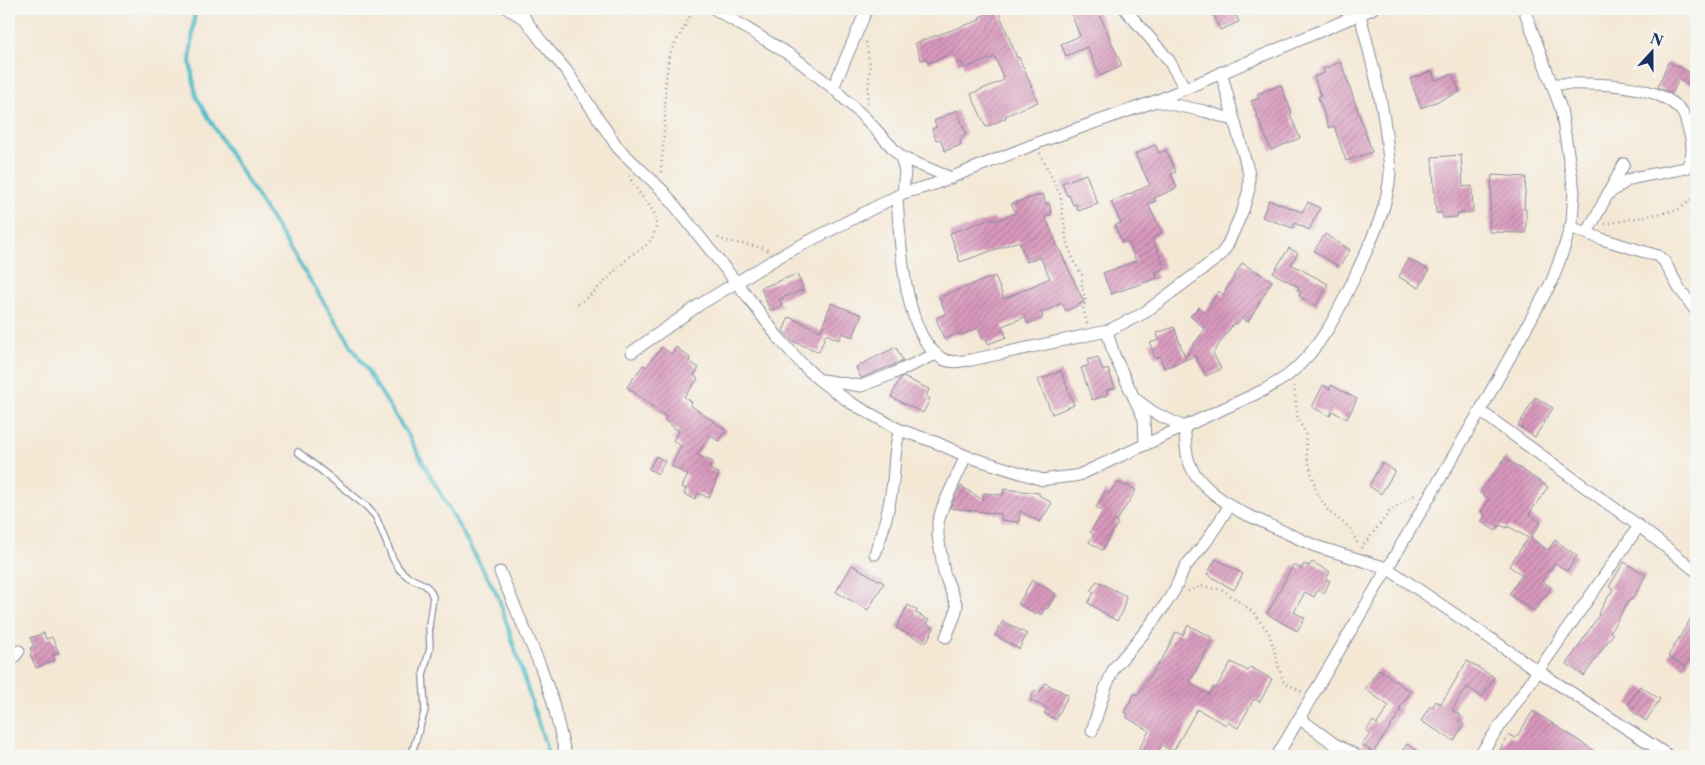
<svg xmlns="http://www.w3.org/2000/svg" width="1705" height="765" font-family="'Libre Caslon Text',serif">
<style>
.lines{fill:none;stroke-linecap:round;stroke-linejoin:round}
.stream{stroke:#4dbbc6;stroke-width:4}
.building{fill:url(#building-hatch)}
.lane-casing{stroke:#888c9a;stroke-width:8}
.street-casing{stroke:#888c9a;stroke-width:13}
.path{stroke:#888c9a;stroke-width:2.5;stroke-dasharray:1 4;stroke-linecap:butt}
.lane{stroke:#fff;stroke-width:5.5}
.street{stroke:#fff;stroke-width:11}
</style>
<defs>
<pattern id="building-hatch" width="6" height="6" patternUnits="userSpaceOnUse" patternTransform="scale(1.25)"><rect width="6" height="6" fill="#d999bd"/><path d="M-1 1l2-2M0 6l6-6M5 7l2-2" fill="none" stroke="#af7d9d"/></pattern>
</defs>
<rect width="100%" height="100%" fill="#f6f6f2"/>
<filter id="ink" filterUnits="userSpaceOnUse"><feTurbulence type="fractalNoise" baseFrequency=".02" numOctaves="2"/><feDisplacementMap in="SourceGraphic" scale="10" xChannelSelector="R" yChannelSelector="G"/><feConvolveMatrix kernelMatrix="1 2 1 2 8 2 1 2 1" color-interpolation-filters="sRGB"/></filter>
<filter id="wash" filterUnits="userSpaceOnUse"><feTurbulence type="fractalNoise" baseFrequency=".0096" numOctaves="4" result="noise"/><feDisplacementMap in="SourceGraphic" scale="20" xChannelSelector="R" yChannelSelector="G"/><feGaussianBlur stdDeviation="1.12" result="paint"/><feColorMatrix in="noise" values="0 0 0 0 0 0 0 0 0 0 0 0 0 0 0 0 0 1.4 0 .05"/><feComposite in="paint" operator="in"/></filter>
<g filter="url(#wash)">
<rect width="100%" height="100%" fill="#f4e8d5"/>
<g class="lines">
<polyline class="stream" points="195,9 190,61 196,96 229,152 409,437 498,596 549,756"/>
</g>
<g id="blocks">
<g class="building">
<polygon points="1069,9 1097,9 1122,66 1100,76 1087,47 1066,56 1061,44 1080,36"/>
<polygon points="1211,9 1234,9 1239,22 1220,30"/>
<polygon points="998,10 1017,58 1019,57 1038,102 1005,116 1006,118 986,127 971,94 1004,80 995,57 964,68 962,62 958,64 953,53 928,63 926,58 921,60 915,43 980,20 979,17"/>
<polygon points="1341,62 1372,152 1346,161 1334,126 1329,128 1318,97 1321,96 1314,77 1324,73 1323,69"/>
<polygon points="1668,62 1696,75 1696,87 1679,79 1672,94 1658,87"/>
<polygon points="1432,71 1435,80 1452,74 1460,92 1421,108 1410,79"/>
<polygon points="1281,85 1292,113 1290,114 1300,138 1271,150 1251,101 1259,98 1257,94"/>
<polygon points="957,110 966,134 960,141 961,145 945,151 940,139 936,140 932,129 937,127 934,121"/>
<polygon points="1155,145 1159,153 1166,150 1176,172 1171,174 1177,188 1154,198 1156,201 1148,204 1162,233 1152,238 1165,268 1155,272 1158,278 1111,294 1103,273 1136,261 1128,242 1122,243 1115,225 1121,223 1111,202 1150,185 1135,154"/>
<polygon points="1461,155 1463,187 1472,186 1473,212 1457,214 1457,217 1443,218 1442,213 1436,213 1432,157"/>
<polygon points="1086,174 1098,204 1078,211 1076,204 1073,205 1069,195 1067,196 1062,183"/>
<polygon points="1492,175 1526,177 1524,209 1526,209 1526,233 1489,232"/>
<polygon points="1043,194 1046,204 1049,203 1052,214 1045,216 1053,236 1084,302 1066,311 1062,303 1041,313 1043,317 1028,324 1025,317 1002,326 1006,337 988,344 986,339 983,340 978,328 960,335 959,333 944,339 936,318 946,314 939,297 995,276 1004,299 1050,278 1040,257 1027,262 1019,241 960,262 950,233 994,218 995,221 1016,213 1011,204"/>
<polygon points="1269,200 1302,212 1308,202 1320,208 1309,230 1295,223 1293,228 1262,217"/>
<polygon points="1325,234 1350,250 1339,267 1314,251"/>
<polygon points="1289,248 1298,253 1291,264 1328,284 1316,306 1299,296 1301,292 1297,290 1299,287 1273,273"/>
<polygon points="1408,259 1429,270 1419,288 1399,277"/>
<polygon points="1242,263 1272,281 1248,322 1242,318 1236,325 1234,323 1213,353 1221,369 1206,376 1195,356 1164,368 1160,356 1155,358 1150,343 1159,340 1157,333 1174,327 1185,357 1205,329 1190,316 1199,307 1205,312 1219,291 1223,295"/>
<polygon points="797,274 803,290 779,299 782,306 770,310 761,288"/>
<polygon points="831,303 862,315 853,337 842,333 839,340 826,334 819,352 792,341 783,331 789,317 821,331"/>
<polygon points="662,347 671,354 676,347 690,358 689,361 699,368 694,375 698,379 684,397 692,402 690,405 726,430 718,441 710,435 697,455 713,462 709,469 719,473 709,498 698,493 695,499 684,494 686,489 682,487 688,475 671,466 681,446 673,440 679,431 664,420 666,417 627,387 643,365 646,367"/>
<polygon points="896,347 903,361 861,378 856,367"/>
<polygon points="1098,357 1103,371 1108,369 1115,388 1107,390 1107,395 1092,400 1081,368 1089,365 1087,360"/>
<polygon points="1061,371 1074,405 1052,414 1038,380"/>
<polygon points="903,377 929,389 926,397 930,399 923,413 891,397 900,379"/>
<polygon points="1323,385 1330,389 1331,385 1357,399 1347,419 1332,411 1330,416 1312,407"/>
<polygon points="1535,397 1553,408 1535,437 1518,426"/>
<polygon points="656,456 665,461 658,474 649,469"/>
<polygon points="1505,458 1548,487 1529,514 1541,523 1530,538 1548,550 1555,540 1577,556 1567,571 1555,563 1542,581 1551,587 1534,611 1509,594 1522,575 1509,566 1528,538 1508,526 1507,528 1500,525 1496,531 1481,522 1485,515 1481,512 1489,499 1480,493"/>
<polygon points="1382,463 1395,471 1381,494 1369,486"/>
<polygon points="1117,482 1126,487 1127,485 1136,490 1116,522 1118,523 1102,550 1089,542 1094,534 1090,532 1103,512 1096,507 1105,491 1109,494"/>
<polygon points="961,486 983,500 984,493 1003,495 1004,489 1039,493 1039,495 1052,503 1040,522 1020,511 1019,522 1001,520 1001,514 950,508"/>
<polygon points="1216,559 1243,574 1234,590 1207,574"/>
<polygon points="1312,562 1330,572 1326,579 1330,581 1324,593 1318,590 1314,597 1305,592 1294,612 1305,618 1297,631 1267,614 1293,565 1301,569 1304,564 1309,566"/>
<polygon points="1624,562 1646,575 1632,600 1630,599 1610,632 1613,634 1584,676 1567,664 1599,615 1598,614 1613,589 1609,587"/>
<polygon points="852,565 884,583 868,610 836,592"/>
<polygon points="1032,580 1056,594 1047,609 1045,608 1041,615 1037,612 1036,614 1018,604"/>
<polygon points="1097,581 1126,596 1122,613 1117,621 1088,603 1094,593 1090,591"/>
<polygon points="908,605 917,610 916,613 929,620 927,624 934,628 926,643 896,628"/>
<polygon points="1696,610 1696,649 1685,667 1668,656"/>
<polygon points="1003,621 1027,634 1019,649 995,635"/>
<polygon points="1188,625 1213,638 1190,682 1209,695 1213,687 1216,688 1231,662 1248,671 1250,667 1272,679 1260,702 1254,699 1238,728 1228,722 1226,725 1197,709 1173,752 1162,745 1156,756 1135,756 1149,731 1126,717 1128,714 1124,712 1135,693 1137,695 1165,654 1176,632 1183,635"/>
<polygon points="44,633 46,639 52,637 59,653 53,655 55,660 36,668 30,654 32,653 30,648 34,646 30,638"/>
<polygon points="1467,661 1494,677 1482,697 1467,687 1452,710 1461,716 1458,721 1464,724 1454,741 1421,721 1430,706 1432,708 1436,701 1441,704"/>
<polygon points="1379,669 1411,692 1399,709 1401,711 1373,752 1362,745 1370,734 1366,731 1373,721 1377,724 1389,706 1365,689"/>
<polygon points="1045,683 1068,695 1056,720 1044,713 1047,708 1030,700 1035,690 1039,693"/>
<polygon points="1640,686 1660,699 1646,721 1632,711 1634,708 1628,704"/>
<polygon points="1533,711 1552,723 1602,756 1511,756 1500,750 1509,735 1516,738"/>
<polygon points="1407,744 1426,756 1399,756"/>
</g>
</g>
</g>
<g filter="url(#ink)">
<use href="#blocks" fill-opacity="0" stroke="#888c9a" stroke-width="1"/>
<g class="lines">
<g class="lane-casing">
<polyline id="lane" points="298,452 366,506 376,517 393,559 400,570 408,577 425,585 430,590 433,597 429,626 430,648 423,675 425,710 411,756"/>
</g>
<g class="street-casing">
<g id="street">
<polyline points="508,9 525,19"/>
<path d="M521,9L525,19L542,42L566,70L618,148L663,191L748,297L777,336L801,363L819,380L851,403L900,430L935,442L966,456L1043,480C1055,477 1067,478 1079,475L1264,390C1272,385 1280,381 1287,376C1324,347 1342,304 1361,263C1374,235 1388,205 1390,173C1390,164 1388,153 1387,143C1383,99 1370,57 1360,14"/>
<polyline points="715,9 795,58 833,88 866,119 901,157 905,171 903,193"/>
<polyline points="1125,9 1168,59 1185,88"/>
<path d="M1552,84C1587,83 1660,81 1683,113C1686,118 1687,125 1689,131C1693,144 1694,157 1686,168L1638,177L1628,180L1608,194"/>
<polyline points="833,88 867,9"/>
<polyline points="1156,101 1204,111 1234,120"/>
<polyline points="901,157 951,178"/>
<path d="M897,198C900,239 903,334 941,358C950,364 961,361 971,360L1107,331L1144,313L1220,256L1227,246L1243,210L1249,189V174L1221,72"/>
<polyline points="1570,227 1602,239 1658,256 1664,261 1679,288 1696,311"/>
<polyline points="1587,233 1624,164"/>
<polyline points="1107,331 1114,355 1144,419 1145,443"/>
<polyline points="632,352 699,305 782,255 903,193 932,185 1045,140 1156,101 1372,9"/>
<polyline points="822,380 861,386 892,374 936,354"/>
<path d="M1134,398L1153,412L1184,427C1186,438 1185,451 1189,462C1196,484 1223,501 1241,512L1315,546L1387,568L1538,671L1669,756"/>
<polyline points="1480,411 1639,526 1696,571"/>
<path d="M875,554C884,529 890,506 893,481C895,463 894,447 900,430"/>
<polyline points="500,572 540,665 552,699 566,756"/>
<polyline points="946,637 955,615 957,606 944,573 938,536 938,522 943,506 966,456"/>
<polyline points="9,663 19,651"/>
<polyline points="1299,718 1333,743 1357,756"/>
<polyline points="1092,731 1105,689 1114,668 1144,633 1165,605 1174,591 1185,567 1206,542 1230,505"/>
<polyline points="1277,756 1480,411 1552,281 1564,248 1572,222 1574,191 1561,109 1524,9"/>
<polyline points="1479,756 1639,526"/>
</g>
</g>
<g class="path">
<polyline points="866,42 870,66 867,104"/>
<polyline points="1040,153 1060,194 1066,238 1074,262 1082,275 1082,287 1086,302 1083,307 1087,324"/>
<polyline points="661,172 665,119 665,88 669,55 694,9"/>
<polyline points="1605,224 1678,210 1696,196"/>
<path d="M718,238C734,245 752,243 768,250"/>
<path d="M578,304C600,289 610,275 629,257C636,251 645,248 650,241C655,235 657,226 656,218C653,207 635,191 629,176"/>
<polyline points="1294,386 1298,420 1305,432 1307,456 1317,494 1329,512 1350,528 1359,546"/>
<polyline points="1361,548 1391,510 1415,495"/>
<polyline points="1188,591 1201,586 1223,590 1253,612 1269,633 1283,681 1302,692"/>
</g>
<use href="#lane" class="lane"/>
<use href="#street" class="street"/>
</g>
</g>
<rect width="1705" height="765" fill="none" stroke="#f6f6f2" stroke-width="30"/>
<g transform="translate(1652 52) rotate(21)" stroke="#f6f6f2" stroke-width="4" paint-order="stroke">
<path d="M0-4L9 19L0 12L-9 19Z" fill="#1b2f5e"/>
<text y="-8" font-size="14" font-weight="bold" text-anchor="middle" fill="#1b2f5e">N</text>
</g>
</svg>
